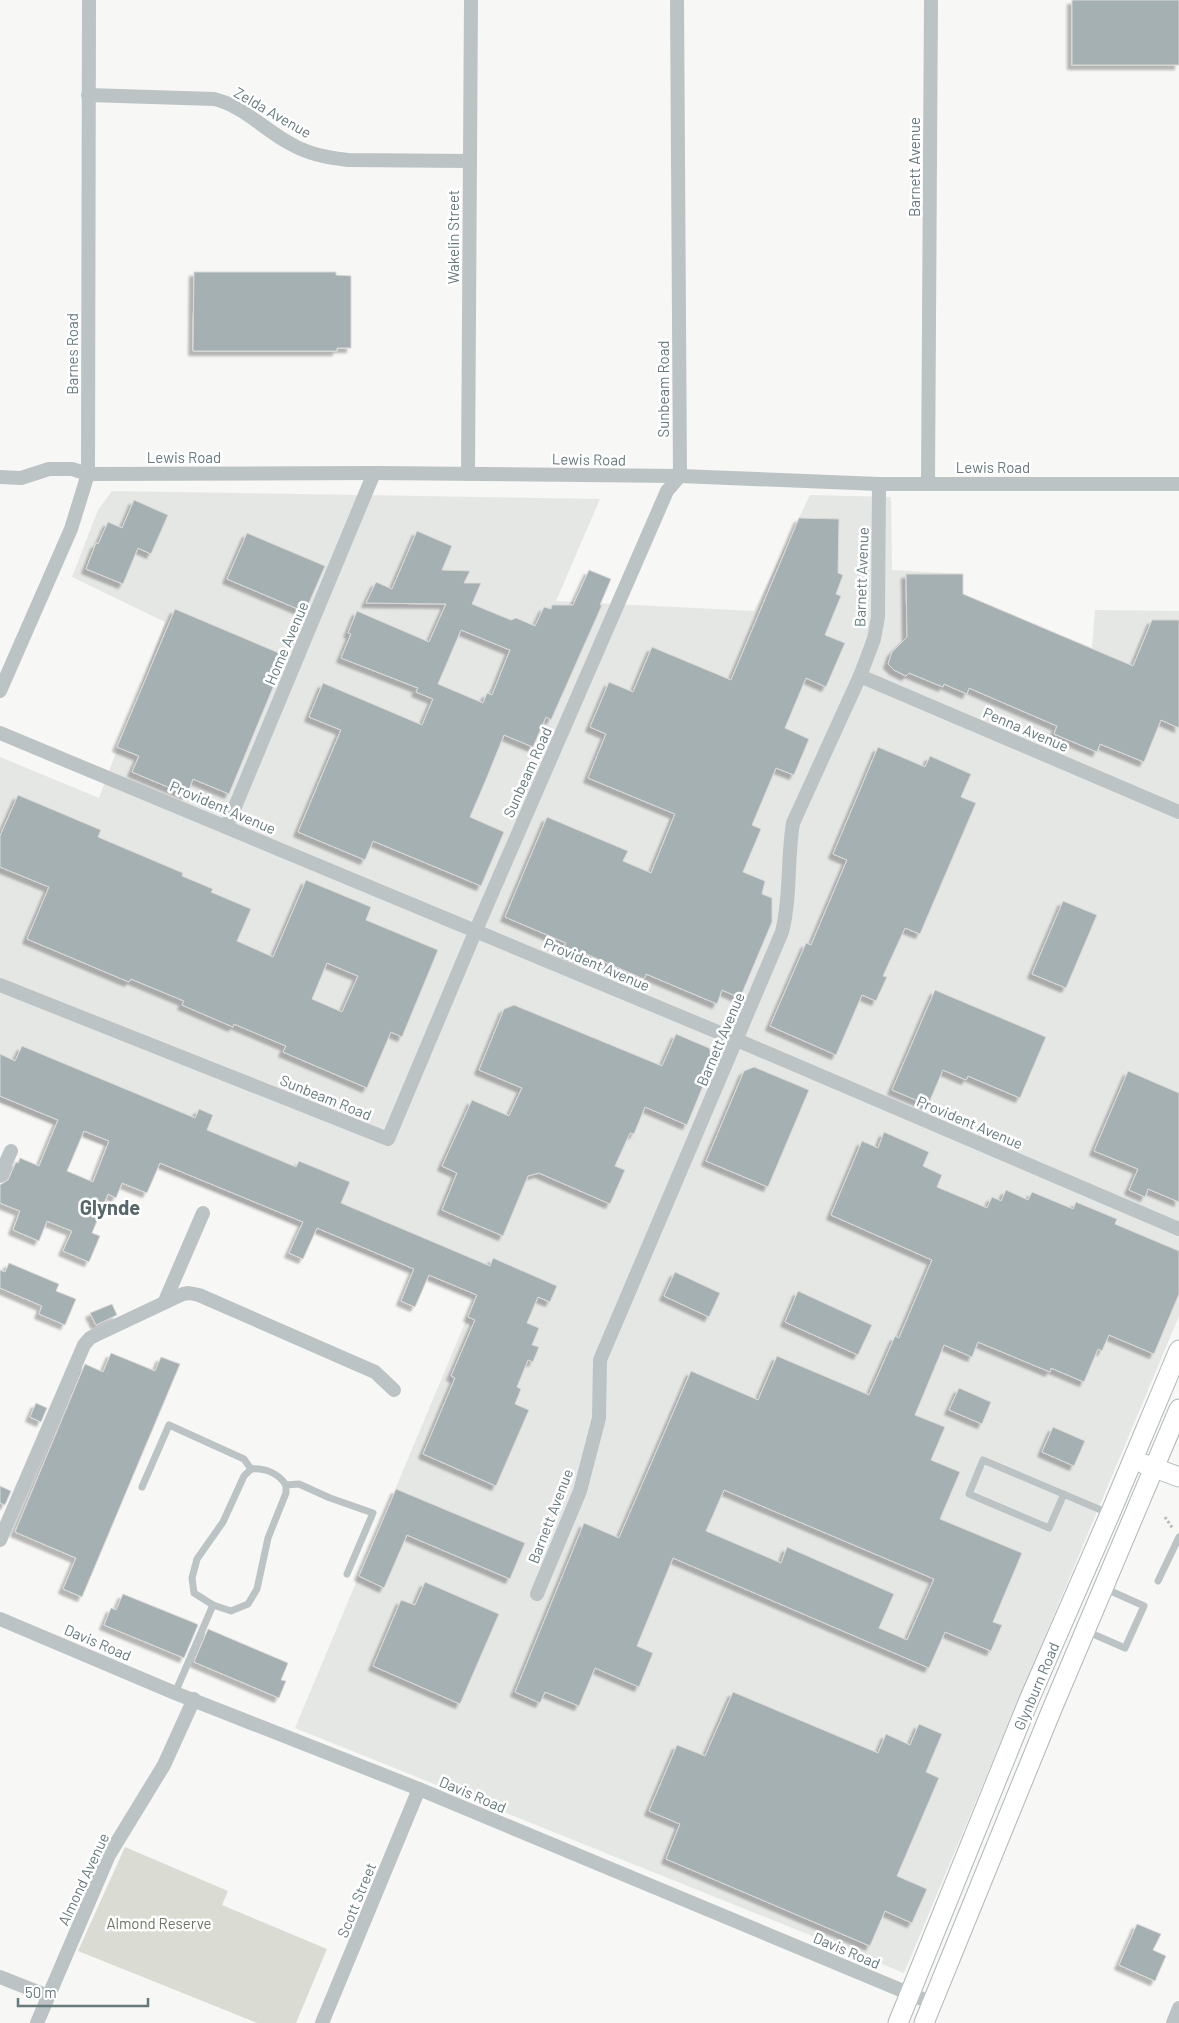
<svg xmlns="http://www.w3.org/2000/svg" width="1179" height="2023" font-family="Barlow,sans-serif">
<style>
.built{fill:#e5e7e5}
.green{fill:#dadcd4}
.building{fill:#a4b0b1;stroke:#d9d9d7;fill-rule:evenodd;filter:url(#shadow)}
.lines{fill:none;stroke-linecap:round;stroke-linejoin:round}
.secondary-casing{stroke:#afb8b9;stroke-width:21}
.path{stroke:#b7bcbd;stroke-width:3;stroke-dasharray:2.5 2.5;stroke-linecap:butt}
.lane{stroke:#bcc3c4;stroke-width:7}
.street{stroke:#bcc3c4;stroke-width:14}
.secondary{stroke:#fff;stroke-width:19}
.labels{text-anchor:middle;dominant-baseline:central;stroke-width:5;stroke-linejoin:round;paint-order:stroke}
.street-label{font-size:15px;fill:#657a7d;stroke:#fff}
.park-label{font-size:15px;fill:#6d7663;stroke:#fff}
.district-label{font-size:20px;font-weight:bold;fill:#566769;stroke:#fff}
</style>
<defs>
<filter id="shadow"><feDropShadow dx="-4.5" dy="4.5" stdDeviation="1" flood-color="#0004"/></filter>
</defs>
<rect width="100%" height="100%" fill="#f7f7f5"/>
<polygon class="built" points="112,491 600,499 556,601 754,611 810,495 891,497 892,570 963,574 963,594 1092,648 1095,610 1179,611 1179,1316 904,1973 295,1728 475,1299 0,1102 0,757 99,798 165,622 72,577 98,510"/>
<polygon class="green" points="125,1847 228,1891 222,1905 327,1949 296,2023 257,2023 78,1951"/>
<g class="building">
<rect x="1072" y="0" width="107" height="65"/>
<polygon points="194,272 336,272 336,275 351,276 351,348 337,348 337,351 193,351"/>
<polygon points="134,500 168,515 151,554 138,548 123,584 86,569 96,543 98,544 108,522 122,528"/>
<polygon points="799,518 839,519 838,573 843,575 836,594 841,596 825,635 845,643 826,687 806,678 785,728 809,739 794,775 776,768 752,825 761,829 743,872 765,881 762,894 772,898 772,922 740,998 722,990 717,1004 646,974 644,979 584,953 582,960 562,951 566,943 505,917 547,817 628,851 623,861 651,873 675,814 588,778 606,734 590,727 609,682 633,692 652,647 731,680"/>
<path d="M417,531L452,546L442,570L470,571L464,583H481L472,604L511,620L516,618L535,626L544,607L551,609L552,605H573L589,570L611,579L600,605H602L551,720L546,717L533,747L504,735L485,782L470,817L504,832L481,886L373,841L365,860L298,832L341,730L309,717L323,683L422,725L433,699L416,692L418,688L341,658L351,634L348,633L357,611L429,642L446,604L366,603L376,582L392,589ZM461,630L510,650L492,695L487,693L483,703L438,684Z"/>
<polygon points="247,533 325,566 305,612 227,579"/>
<polygon points="906,574 963,574 963,594 1133,666 1152,620 1179,620 1179,728 1161,720 1144,762 1100,744 1097,752 1054,734 1057,726 969,688 967,694 944,684 943,687 909,673 906,676 894,670 888,664 892,652 907,637"/>
<polygon points="175,609 286,656 229,794 193,779 187,795 132,772 139,756 117,747"/>
<polygon points="878,747 925,767 930,756 971,774 961,797 976,803 920,934 905,928 883,976 887,977 876,1001 862,995 836,1055 770,1026 806,943 811,945 847,860 833,854"/>
<path d="M18,795L101,830L98,837L183,873L182,876L213,889L211,892L251,909L237,941L273,957L306,880L371,907L366,920L438,950L402,1037L391,1032L367,1088L283,1052L286,1046L234,1024L233,1027L182,1005L184,1001L131,979L129,982L27,939L49,887L0,867V836ZM327,963L358,976L342,1012L312,999Z"/>
<polygon points="1063,901 1097,915 1066,988 1032,974"/>
<polygon points="935,990 1046,1037 1020,1098 968,1076 966,1080 943,1070 928,1105 892,1090"/>
<polygon points="514,1005 662,1066 676,1034 709,1048 714,1059 687,1125 645,1107 634,1134 630,1133 615,1166 625,1170 610,1204 539,1173 528,1176 503,1236 442,1210 457,1173 442,1166 472,1100 509,1116 522,1088 479,1070 504,1009"/>
<path d="M22,1046L195,1118L199,1109L213,1115L207,1130L296,1167L299,1161L350,1182L341,1203L490,1266L493,1258L557,1286L550,1302L538,1297L527,1323L539,1328L532,1345L539,1347L533,1362L528,1360L517,1387L521,1389L515,1404L529,1410L496,1486L423,1454L455,1378L451,1376L475,1320L468,1317L477,1295L429,1275L415,1307L401,1301L414,1269L317,1228L303,1259L289,1253L303,1222L160,1163L147,1193L122,1183L116,1198L108,1194L92,1233L100,1236L89,1262L63,1251L72,1231L47,1221L39,1241L13,1230L20,1211L0,1203V1185L8,1180L16,1162L18,1163L20,1158L39,1166L58,1120L0,1096V1054L15,1061ZM84,1131L109,1141L93,1182L67,1171Z"/>
<polygon points="754,1067 809,1090 768,1187 706,1161 744,1071"/>
<polygon points="1128,1071 1179,1093 1179,1202 1148,1189 1145,1197 1129,1190 1138,1169 1094,1151"/>
<path d="M884,1132L929,1152L923,1166L942,1175L937,1187L987,1208L992,1197L1001,1201L1006,1190L1028,1200L1032,1192L1073,1209L1076,1202L1117,1219L1115,1224L1179,1251V1294L1154,1354L1109,1335L1102,1351L1098,1349L1084,1382L1051,1368L1050,1372L978,1342L972,1357L944,1345L915,1415L945,1427L931,1460L960,1472L940,1519L1022,1553L993,1622L1002,1625L991,1651L945,1632L929,1668L673,1558L637,1646L653,1653L639,1687L595,1668L579,1706L545,1692L540,1703L515,1692L584,1523L619,1538L691,1371L758,1400L777,1356L869,1395L895,1336L899,1338L932,1260L831,1215L862,1141L878,1148ZM724,1490L934,1579L907,1640L879,1628L894,1594L787,1547L781,1563L706,1531Z"/>
<polygon points="9,1263 59,1284 56,1291 76,1299 65,1325 39,1314 42,1306 0,1288 0,1270 5,1272"/>
<polygon points="675,1272 720,1293 709,1317 664,1296"/>
<polygon points="798,1291 872,1325 858,1355 785,1322"/>
<polygon points="112,1304 117,1315 96,1325 90,1313"/>
<polygon points="111,1353 155,1371 161,1357 180,1364 82,1597 63,1589 76,1558 15,1532 85,1364 103,1372"/>
<polygon points="959,1388 991,1402 982,1424 949,1410"/>
<polygon points="36,1403 47,1408 41,1422 30,1417"/>
<polygon points="1053,1427 1085,1441 1074,1466 1042,1452"/>
<polygon points="0,1486 11,1491 5,1505 0,1503"/>
<polygon points="396,1489 525,1543 510,1579 407,1535 384,1588 359,1576"/>
<polygon points="425,1582 499,1614 460,1704 373,1666 401,1600 415,1605"/>
<polygon points="123,1594 197,1624 198,1625 184,1658 104,1625 111,1608 116,1610"/>
<polygon points="208,1629 288,1663 281,1680 286,1681 279,1698 194,1662"/>
<polygon points="733,1692 878,1753 886,1734 910,1745 919,1724 942,1734 926,1772 939,1778 897,1876 927,1889 912,1923 885,1911 870,1946 666,1859 680,1824 649,1811 677,1745 705,1756"/>
<polygon points="1137,1924 1161,1934 1153,1950 1166,1956 1155,1981 1119,1965"/>
</g>
<g class="lines">
<g class="secondary-casing">
<g id="secondary">
<polyline points="1144,1464 1179,1477"/>
<polyline points="898,2023 1029,1700 1110,1514 1179,1350"/>
<polyline points="924,2023 1052,1709 1179,1409"/>
</g>
</g>
<polyline class="path" points="1165,1517 1173,1529"/>
<g class="lane">
<path d="M251,1469C265,1468 278,1473 286,1485"/>
<polyline points="142,1487 169,1425 244,1459 251,1469 244,1476 223,1522 197,1559 192,1578 194,1593 213,1605"/>
<polyline points="1064,1494 1049,1528 969,1494 983,1460 1108,1513"/>
<polyline points="1158,1581 1179,1537"/>
<polyline points="1086,1631 1125,1648 1144,1606 1104,1588"/>
<polyline points="175,1693 213,1605 231,1611 248,1604 257,1589 268,1538 286,1493 286,1485 299,1484 330,1498 373,1513 347,1574"/>
</g>
<g class="street">
<path d="M88,95L214,99C244,106 264,130 291,144C308,154 328,158 348,160L470,161"/>
<polyline points="468,474 471,0"/>
<polyline points="0,477 21,478 49,469 72,469 88,474 374,473 680,476 879,484 1179,484"/>
<polyline points="928,483 931,0"/>
<polyline points="860,676 1179,812"/>
<polyline points="0,691 71,529 88,474 89,0"/>
<polyline points="0,733 737,1040 1179,1229"/>
<polyline points="227,826 374,473"/>
<polyline points="0,985 388,1139 476,930 667,491 680,476 677,0"/>
<polyline points="0,1176 11,1151"/>
<polyline points="165,1301 203,1213"/>
<polyline points="0,1540 84,1345 90,1338 98,1334 183,1294 189,1293 199,1295 375,1372 394,1390"/>
<path d="M537,1594L580,1491L599,1418L600,1360L782,932C791,897 787,859 793,823L860,676L874,639L878,617L879,484"/>
<polyline points="0,1619 175,1693 419,1789 932,2003"/>
<polyline points="0,1977 48,1996"/>
<polyline points="37,2023 109,1855 164,1765 194,1699"/>
<polyline points="322,2023 419,1789"/>
<polyline points="1173,2023 1179,2008"/>
</g>
<use href="#secondary" class="secondary"/>
</g>
<g class="labels">
<g class="street-label">
<text transform="translate(273 112) rotate(30)">Zelda Avenue</text>
<text transform="translate(914 167) rotate(-90)">Barnett Avenue</text>
<text transform="translate(453 237) rotate(-90)">Wakelin Street</text>
<text transform="translate(72 354) rotate(-90)">Barnes Road</text>
<text transform="translate(663 389) rotate(-90)">Sunbeam Road</text>
<text x="184" y="457">Lewis Road</text>
<text transform="translate(589 459) rotate(1)">Lewis Road</text>
<text x="993" y="467">Lewis Road</text>
<text transform="translate(861 577) rotate(-88)">Barnett Avenue</text>
<text transform="translate(286 643) rotate(-67)">Home Avenue</text>
<text transform="translate(1026 729) rotate(23)">Penna Avenue</text>
<text transform="translate(527 772) rotate(-66)">Sunbeam Road</text>
<text transform="translate(223 807) rotate(23)">Provident Avenue</text>
<text transform="translate(597 964) rotate(23)">Provident Avenue</text>
<text transform="translate(720 1039) rotate(-67)">Barnett Avenue</text>
<text transform="translate(326 1097) rotate(22)">Sunbeam Road</text>
<text transform="translate(970 1122) rotate(23)">Provident Avenue</text>
<text transform="translate(550 1516) rotate(-69)">Barnett Avenue</text>
<text transform="translate(98 1642) rotate(23)">Davis Road</text>
<text transform="translate(1036 1686) rotate(-67)">Glynburn Road</text>
<text transform="translate(473 1794) rotate(23)">Davis Road</text>
<text transform="translate(83 1879) rotate(-65)">Almond Avenue</text>
<text transform="translate(356 1900) rotate(-68)">Scott Street</text>
<text transform="translate(847 1950) rotate(23)">Davis Road</text>
</g>
<g class="park-label">
<text x="159" y="1923">Almond Reserve</text>
</g>
<g class="district-label">
<text x="110" y="1207">Glynde</text>
</g>
</g>
<path d="M18 1998v8h130v-8" fill="none" stroke="#657a7d" stroke-width="2.5"/>
<text x="25" y="1998" font-size="15" fill="#657a7d" stroke="#ffffff" stroke-width="4" paint-order="stroke">50 m</text>
</svg>
